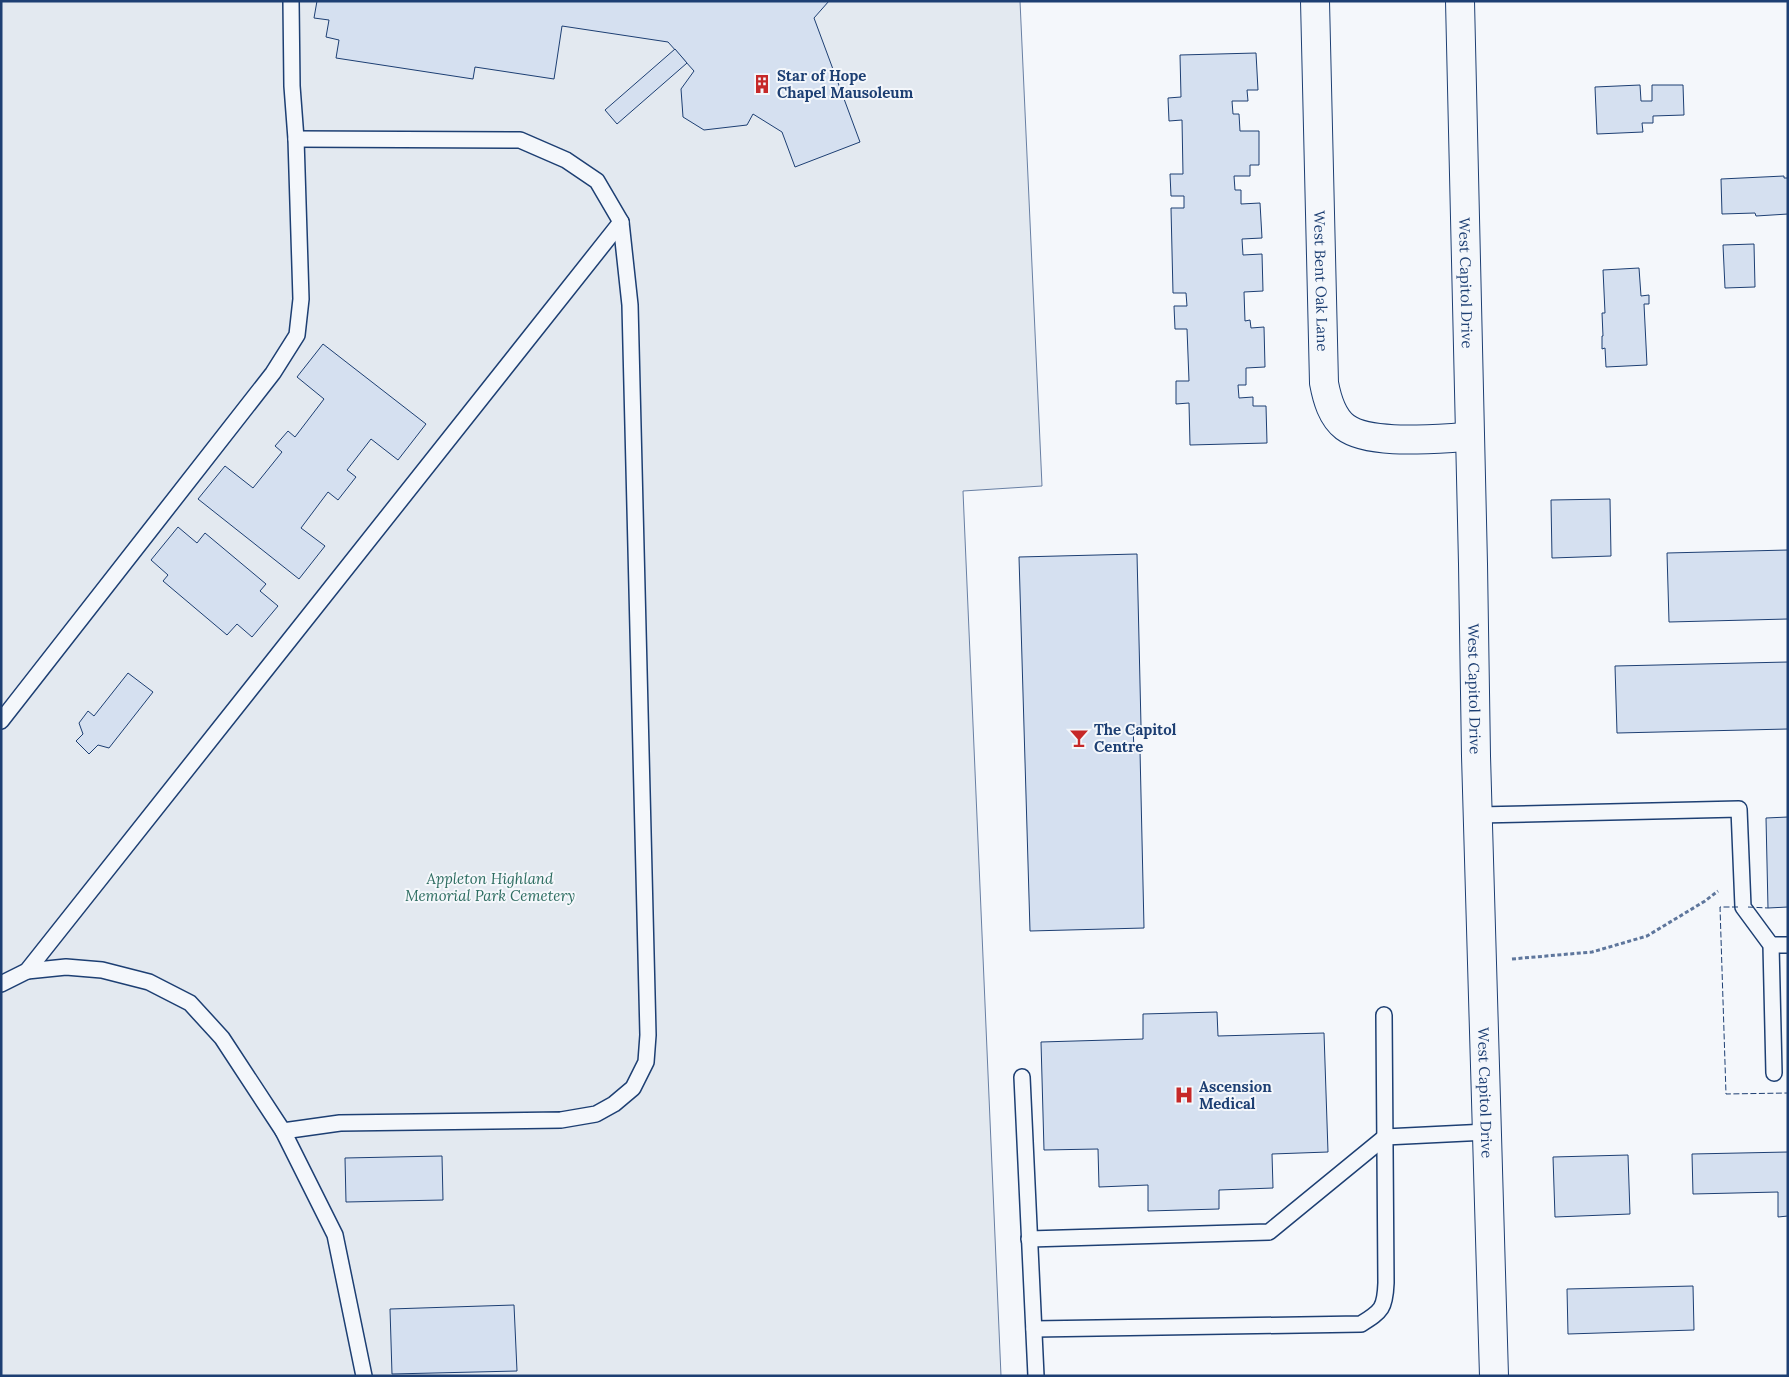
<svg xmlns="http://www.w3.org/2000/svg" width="1789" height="1377" font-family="Lora,serif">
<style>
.green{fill:#e3e9f0;stroke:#687fa3}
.building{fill:#d5e0f0;stroke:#1d3f73}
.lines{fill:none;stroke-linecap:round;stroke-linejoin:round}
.service-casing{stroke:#1d3f73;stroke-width:18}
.minor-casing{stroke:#1d3f73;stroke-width:30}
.tertiary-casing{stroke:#1d3f73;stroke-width:30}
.path{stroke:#5e769c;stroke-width:3;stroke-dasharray:4 2.5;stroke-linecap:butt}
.service{stroke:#f4f7fb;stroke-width:15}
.minor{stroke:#f4f7fb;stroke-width:28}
.tertiary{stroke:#f4f7fb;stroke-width:28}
.fence{stroke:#1d3f73;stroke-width:1;stroke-dasharray:6 2.5;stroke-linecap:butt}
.labels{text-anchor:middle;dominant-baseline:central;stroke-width:4;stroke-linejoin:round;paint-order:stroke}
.poi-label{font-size:15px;font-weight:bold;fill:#1d3f73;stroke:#f4f7fb;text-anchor:start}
.street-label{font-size:15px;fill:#1d3f73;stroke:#f4f7fb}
.park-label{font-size:15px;font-style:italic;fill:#2c6c60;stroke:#f4f7fb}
</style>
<rect width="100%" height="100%" fill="#f4f7fb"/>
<polygon class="green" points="1,1 1020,1 1042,486 963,491 1001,1376 1,1376"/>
<g class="building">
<polygon points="317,1 829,1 814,18 860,142 795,167 782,132 753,114 747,125 704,130 683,117 681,89 694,71 668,42 562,26 554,79 475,67 473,79 336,58 339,40 326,37 329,20 314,18"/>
<polygon points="675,49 687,63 617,124 605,110"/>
<polygon points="1256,53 1258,90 1247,90 1248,101 1232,101 1233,114 1239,114 1240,131 1259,131 1259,165 1250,165 1250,176 1234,176 1235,190 1241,190 1241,204 1260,203 1262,238 1242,239 1243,255 1262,254 1263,291 1244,292 1245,321 1250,320 1251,328 1264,327 1265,367 1246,368 1246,385 1238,385 1239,398 1253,397 1253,406 1266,406 1267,443 1190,445 1189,403 1176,404 1176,381 1189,381 1187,329 1175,329 1174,306 1187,306 1186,293 1173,293 1171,208 1184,208 1184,196 1171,196 1170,174 1183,174 1182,120 1169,121 1168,98 1181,97 1180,55"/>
<polygon points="1640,85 1641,101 1652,101 1652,85 1683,85 1684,115 1653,116 1653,123 1642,123 1643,132 1597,134 1595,87"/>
<polygon points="1784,176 1784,178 1788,178 1788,214 1756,216 1755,213 1722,214 1721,179"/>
<polygon points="1754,244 1755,287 1725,288 1723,245"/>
<polygon points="1639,268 1641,296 1649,295 1649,304 1644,304 1647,365 1606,367 1605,348 1602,349 1602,336 1603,336 1602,313 1605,313 1603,270"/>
<polygon points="323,344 426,424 398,460 371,439 347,470 356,477 338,500 328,492 301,528 325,546 299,579 198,499 225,466 253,488 282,452 275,446 288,431 295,437 324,399 297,377"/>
<polygon points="1610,499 1611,556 1552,558 1551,500"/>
<polygon points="178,527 197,543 205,533 266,584 260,591 278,606 252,637 237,624 227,635 163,581 168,575 151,560"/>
<polygon points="1788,550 1788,619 1669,622 1667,553"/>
<polygon points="1137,554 1141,726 1133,726 1134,751 1140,750 1144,928 1030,931 1019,557"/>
<polygon points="1788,662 1788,729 1617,733 1615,666"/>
<polygon points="128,673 153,692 109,748 98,745 89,754 76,741 83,734 79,723 88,711 94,716"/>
<polygon points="1788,817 1788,907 1768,908 1766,818"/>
<polygon points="1217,1012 1218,1036 1324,1033 1328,1152 1272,1154 1273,1188 1219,1190 1219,1209 1148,1211 1148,1185 1099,1187 1098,1149 1044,1150 1041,1042 1143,1039 1143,1014"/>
<polygon points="1788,1152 1788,1216 1778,1217 1778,1192 1693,1194 1692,1154"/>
<polygon points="1628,1155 1630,1214 1555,1217 1553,1157"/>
<polygon points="442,1156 443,1200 346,1202 345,1158"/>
<polygon points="1693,1286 1694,1330 1568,1334 1567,1289"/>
<polygon points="514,1305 517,1371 392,1374 390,1309"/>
</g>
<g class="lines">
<g class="service-casing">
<g id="service">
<polyline points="1,721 273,373 297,335 301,299 296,139 292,86 291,1"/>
<polyline points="1478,815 1739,809 1743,907 1771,945 1774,1073"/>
<polyline points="1771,945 1788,945"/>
<polyline points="27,971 66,967 102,970 149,982 190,1003 222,1038 283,1131 340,1123 561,1120 596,1114 614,1104 633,1088 646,1062 648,1035 630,305 621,222 597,181 566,160 520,140 296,139"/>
<polyline points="1,984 27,971 621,222"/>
<polyline points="1022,1077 1036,1376"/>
<polyline points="283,1131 335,1235 364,1376"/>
<polyline points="1029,1239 1269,1232 1385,1137 1487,1132"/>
<path d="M1034,1329L1361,1324C1382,1311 1385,1308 1386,1283L1384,1015"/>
</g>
</g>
<g class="minor-casing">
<g id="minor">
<path id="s1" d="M1315,1L1324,383C1327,399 1332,417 1345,427C1370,446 1439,438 1470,437"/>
</g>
</g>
<g class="tertiary-casing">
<g id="tertiary">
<path id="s2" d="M1460,1L1473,564L1476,756L1494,1376"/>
</g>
</g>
<polyline class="path" points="1512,959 1592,952 1647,936 1705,901 1718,891"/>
<use href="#service" class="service"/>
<use href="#minor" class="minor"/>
<use href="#tertiary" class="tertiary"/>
<g class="fence">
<polyline points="1738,907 1720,907 1726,1094 1788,1093"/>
<polyline points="1748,907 1768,908"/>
</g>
</g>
<defs>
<g id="building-bare" transform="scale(1.5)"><path d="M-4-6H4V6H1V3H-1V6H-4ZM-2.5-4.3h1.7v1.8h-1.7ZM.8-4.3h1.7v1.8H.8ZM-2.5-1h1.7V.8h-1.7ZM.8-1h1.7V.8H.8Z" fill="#c62828" stroke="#f4f7fb" stroke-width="2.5" paint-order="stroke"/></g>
<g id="bar-bare" transform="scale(1.5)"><path d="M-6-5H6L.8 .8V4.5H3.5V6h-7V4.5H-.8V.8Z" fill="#c62828" stroke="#f4f7fb" stroke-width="2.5" paint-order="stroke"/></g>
<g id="hospital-bare" transform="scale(1.5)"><path d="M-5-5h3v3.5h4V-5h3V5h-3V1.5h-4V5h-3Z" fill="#c62828" stroke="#f4f7fb" stroke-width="2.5" paint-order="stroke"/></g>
</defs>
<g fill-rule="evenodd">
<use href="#building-bare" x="762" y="84"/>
<use href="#bar-bare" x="1079" y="738"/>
<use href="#hospital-bare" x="1184" y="1095"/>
</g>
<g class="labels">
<g class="poi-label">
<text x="777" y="75">Star of Hope<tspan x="777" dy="17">Chapel Mausoleum</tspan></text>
<text x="1094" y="729">The Capitol<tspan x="1094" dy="17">Centre</tspan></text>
<text x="1199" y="1086">Ascension<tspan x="1199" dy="17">Medical</tspan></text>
</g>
<g class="street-label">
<text stroke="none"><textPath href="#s1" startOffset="280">West Bent Oak Lane</textPath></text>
<text stroke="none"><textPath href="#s2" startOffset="282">West Capitol Drive</textPath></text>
<text stroke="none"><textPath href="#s2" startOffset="688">West Capitol Drive</textPath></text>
<text stroke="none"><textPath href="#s2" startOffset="1092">West Capitol Drive</textPath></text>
</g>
<g class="park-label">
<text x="490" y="878">Appleton Highland<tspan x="490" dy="17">Memorial Park Cemetery</tspan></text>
</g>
</g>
<rect width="1789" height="1377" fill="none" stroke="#1d3f73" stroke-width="5"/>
</svg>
